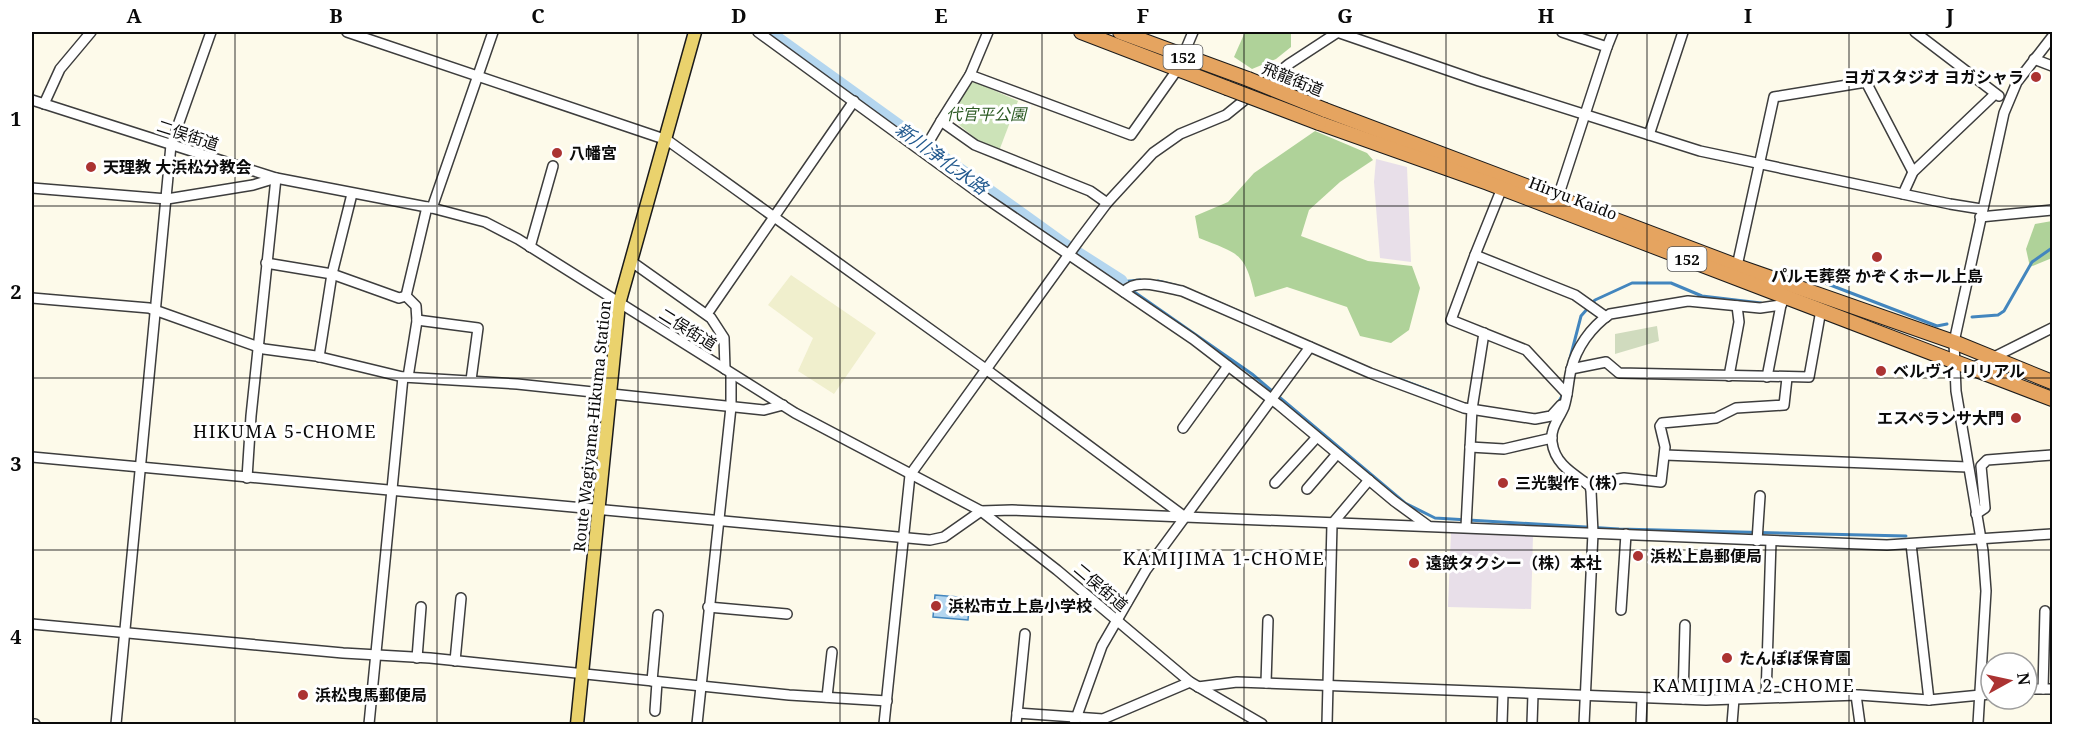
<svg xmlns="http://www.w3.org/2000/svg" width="2084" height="756" font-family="'Noto Serif','Noto Sans JP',serif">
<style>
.industrial{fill:#e8dfe9}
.farmland{fill:#f0efcd}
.green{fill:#cce3b8}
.forest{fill:#afd299}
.cemetery{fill:#d0dbbe}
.water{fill:#b4d6ef;stroke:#4386be;stroke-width:1.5}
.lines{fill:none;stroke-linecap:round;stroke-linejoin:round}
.stream{stroke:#4386be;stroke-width:3}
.river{stroke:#b4d6ef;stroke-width:16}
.minor-casing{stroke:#3d3d3d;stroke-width:12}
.major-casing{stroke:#1b1b1b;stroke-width:15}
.highway-casing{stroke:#1b1b1b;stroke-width:16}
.minor{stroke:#fff;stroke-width:9}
.major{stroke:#ead26d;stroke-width:12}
.highway{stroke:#e5a460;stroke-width:14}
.highway-bridge-casing{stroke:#1b1b1b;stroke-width:16;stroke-linecap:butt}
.highway-bridge{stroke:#e5a460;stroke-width:14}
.grid{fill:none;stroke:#0a0a0a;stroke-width:1.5;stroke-opacity:0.55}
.poi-dot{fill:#ab3332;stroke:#fff;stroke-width:2}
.labels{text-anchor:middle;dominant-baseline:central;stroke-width:6;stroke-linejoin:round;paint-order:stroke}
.shield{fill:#fff;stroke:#545454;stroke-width:1.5}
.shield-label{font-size:15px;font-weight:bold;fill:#0a0a0a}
.poi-label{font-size:16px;font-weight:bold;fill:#0a0a0a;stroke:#fff;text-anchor:start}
.street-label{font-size:16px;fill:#0a0a0a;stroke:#fff}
.park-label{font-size:16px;font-style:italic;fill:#2b5a23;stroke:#fff}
.water-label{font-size:18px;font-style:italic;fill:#22598e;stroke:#fff}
.neighbourhood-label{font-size:18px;letter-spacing:1.5px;fill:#0a0a0a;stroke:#fff}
.neatline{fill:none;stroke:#0a0a0a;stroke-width:2}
.grid-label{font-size:20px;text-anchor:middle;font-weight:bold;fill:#0a0a0a}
</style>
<rect width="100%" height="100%" fill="#fdfaea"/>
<g class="industrial">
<polygon points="1376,159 1407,167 1411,262 1380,258 1374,182"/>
<polygon points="1451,532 1533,536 1531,609 1448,607"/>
</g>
<polygon class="farmland" points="791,275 876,333 834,394 798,371 813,338 768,305"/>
<polygon class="green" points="975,82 1018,101 999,151 980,142 952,119 950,115 970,83"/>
<g class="forest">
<polygon points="1245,32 1291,32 1291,47 1276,59 1252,69 1234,57"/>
<path d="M1315,131L1367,153L1373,160L1340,182L1309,210L1301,236L1368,261L1412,266L1420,288L1409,330L1391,343L1360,336L1347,307L1287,287L1255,297C1245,252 1239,254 1199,238L1195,216L1228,202L1254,173Z"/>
<polygon points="2052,221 2052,258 2030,267 2026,249 2035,224"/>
</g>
<polygon class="cemetery" points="1657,326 1659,341 1615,354 1615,334"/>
<polygon class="water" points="935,595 970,598 968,620 933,617"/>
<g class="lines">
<g class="stream">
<polyline points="1812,278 1937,326 1947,324"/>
<polyline points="1158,281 1178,286"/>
<polyline points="1120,282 1252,374 1405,503 1435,518 1619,529 1906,536"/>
<polyline points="1120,282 1140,280"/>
<polyline points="1204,296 1277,328"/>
<polyline points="1972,317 1998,315 2004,311 2032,262 2052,248"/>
<polyline points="1567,370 1581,316 1595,300 1632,283 1671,283 1702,296 1761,303"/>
<polyline points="1399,379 1447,397"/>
<polyline points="1557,405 1562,396"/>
</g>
<polyline class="river" points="766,32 1062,245 1120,282"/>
<g class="minor-casing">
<g id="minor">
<polyline points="347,32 667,140 987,370 1185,517"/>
<polyline points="758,32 987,199 1193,339 1279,405 1394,501 1427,525"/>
<polyline points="988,32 970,75 941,121 975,145 1090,191 1107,203"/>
<polyline points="1337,32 1479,81 1700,151 1950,204 1981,209"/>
<polyline points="1915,32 1999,96"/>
<polyline points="1607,47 1613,32"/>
<polyline points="2034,59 2052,66"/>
<polyline points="970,75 1131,135 1177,70 1193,32"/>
<polyline points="32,100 276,178 432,208 485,222 518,239 795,413 981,511 1057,570 1190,682 1262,724"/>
<polyline points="44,104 60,69 91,32"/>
<polyline points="1649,135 1683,32"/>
<polyline points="931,138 941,121"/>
<polyline points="32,188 167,199 253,185 276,178 251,416 247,478"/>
<polyline points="1502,188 1475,255 1575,295 1606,317"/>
<polyline points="1903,194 1913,172 1995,94"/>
<polyline points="1558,197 1607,47 1562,32"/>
<polyline points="432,208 493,32"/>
<polyline points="1980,217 2052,210"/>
<polyline points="530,247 553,166"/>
<polyline points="1475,255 1451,320 1526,350 1567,394"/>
<polyline points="632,262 711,318 724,338 725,369"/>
<polyline points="266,263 332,274 399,298 406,296"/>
<polyline points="1737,266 1774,97 1866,82 1913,172"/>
<path d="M1124,292C1136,277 1165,288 1182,291L1370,373L1464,408L1535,419L1551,416L1561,405"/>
<polyline points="32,298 149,308 264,349 316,356 403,377 517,384 764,410 783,405"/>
<polyline points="707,314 854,101"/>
<polyline points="417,320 478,328 471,380"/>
<polyline points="319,357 332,274 352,194"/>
<polyline points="1974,367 2052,328"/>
<polyline points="1571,369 1606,362 1619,373 1809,377 1821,310"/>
<polyline points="1729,376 1739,322 1737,306"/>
<polyline points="408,377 417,321 416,306 406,296 427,207"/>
<polyline points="1767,377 1781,305"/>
<polyline points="1183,428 1228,366"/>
<polyline points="1470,447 1504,449 1552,438"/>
<polyline points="1665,455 1968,467"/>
<polyline points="32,457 930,540 944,537 981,511 1012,510 1887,545 2052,534"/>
<polyline points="1275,483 1317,437"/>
<polyline points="1587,484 1624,478 1661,482 1665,447 1660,426 1662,423 1716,418 1736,408 1784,405 1787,378"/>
<polyline points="1307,489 1337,454"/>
<polyline points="1976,514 1985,508 1981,466 1987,460 2052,455"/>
<polyline points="1466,527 1472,409 1484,333"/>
<polyline points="1757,541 1760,496"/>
<polyline points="1911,544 1929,700"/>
<polyline points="708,607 787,614"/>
<polyline points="1621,610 1626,534"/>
<polyline points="32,624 343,653 430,658 789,695 887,701"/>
<polyline points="417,658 421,607"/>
<polyline points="455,661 461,598"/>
<polyline points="652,681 658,615"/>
<polyline points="1266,683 1268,620"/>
<polyline points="1198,687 1237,682 1706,700 1859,695 1929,700 1991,694"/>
<polyline points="2027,689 2052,689"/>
<polyline points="2043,689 2045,611"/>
<polyline points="1856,695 1860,724"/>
<polyline points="827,697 832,652"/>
<polyline points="1766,697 1771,541"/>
<polyline points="1683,699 1685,625"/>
<polyline points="655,711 657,682"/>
<polyline points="1017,713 1103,719 1190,682"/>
<polyline points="32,724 35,724"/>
<polyline points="116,724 171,145 211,32"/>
<polyline points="369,724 403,377"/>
<polyline points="697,724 731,407 731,374"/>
<polyline points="884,724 910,475 1080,239 1107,203 1153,153 1180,134 1226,115 1289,64 1338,32"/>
<polyline points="1016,724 1025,634"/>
<polyline points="1074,724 1102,646 1146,570 1310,347"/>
<polyline points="1327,724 1332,524 1369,480"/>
<polyline points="1502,724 1503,693"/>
<polyline points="1532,724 1533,694"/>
<path d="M1584,724L1593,533L1591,491L1590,486C1574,474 1555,465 1552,442C1550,428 1559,419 1564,407C1568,395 1568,382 1571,370C1576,348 1591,327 1610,314L1688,301L1760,308L1781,305L1786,296"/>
<polyline points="1641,724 1642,698"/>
<polyline points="1732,724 1734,699"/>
<polyline points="1978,724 1986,591 1983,551 1956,391 1954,342 2004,113 2017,82 2052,37"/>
</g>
</g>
<g class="major-casing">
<polyline id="major" points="577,724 619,304 695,32"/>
</g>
<g class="highway-casing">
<g id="highway">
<polyline points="1081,32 1227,88"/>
<polyline points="1120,32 1248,79"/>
<polyline points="1325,110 1737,266 1954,342 2052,382"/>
<polyline points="1319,123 1488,183 2052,399"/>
</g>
</g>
<use href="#minor" class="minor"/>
<use href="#major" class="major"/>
<use href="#highway" class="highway"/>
<g class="highway-bridge-casing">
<g id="highway-bridge">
<polyline points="1248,79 1325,110"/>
<polyline points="1227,88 1319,123"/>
</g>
</g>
<use href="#highway-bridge" class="highway-bridge"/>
</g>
<path class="grid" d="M235,32V724M437,32V724M638,32V724M840,32V724M1042,32V724M1244,32V724M1446,32V724M1647,32V724M1849,32V724M32,206H2052M32,378H2052M32,550H2052"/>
<g class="poi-dot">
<circle cx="2036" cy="77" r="6"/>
<circle cx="557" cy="153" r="6"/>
<circle cx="91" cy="167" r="6"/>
<circle cx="1877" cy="257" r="6"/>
<circle cx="1881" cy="371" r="6"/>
<circle cx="2016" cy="418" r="6"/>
<circle cx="1503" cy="483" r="6"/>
<circle cx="1638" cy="556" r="6"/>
<circle cx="1414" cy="563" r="6"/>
<circle cx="936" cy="606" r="6"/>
<circle cx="1727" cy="658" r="6"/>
<circle cx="303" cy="695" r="6"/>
</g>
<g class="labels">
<g class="shield">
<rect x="1163.5" y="45" width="39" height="24" rx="4.5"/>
<rect x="1667.5" y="247" width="39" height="24" rx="4.5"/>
</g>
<g class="shield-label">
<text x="1183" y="57">152</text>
<text x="1687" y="259">152</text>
</g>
<g class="poi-label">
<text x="2024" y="77" text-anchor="end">ヨガスタジオ ヨガシャラ</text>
<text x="569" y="153">八幡宮</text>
<text x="103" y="167">天理教 大浜松分教会</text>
<text x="1877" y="276" text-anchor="middle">パルモ葬祭 かぞくホール上島</text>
<text x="1893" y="371">ベルヴィ リリアル</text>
<text x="2004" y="418" text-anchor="end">エスペランサ大門</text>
<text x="1515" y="483">三光製作（株）</text>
<text x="1650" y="556">浜松上島郵便局</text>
<text x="1426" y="563">遠鉄タクシー（株）本社</text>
<text x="948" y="606">浜松市立上島小学校</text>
<text x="1739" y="658">たんぽぽ保育園</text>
<text x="315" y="695">浜松曳馬郵便局</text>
</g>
<g class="street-label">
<text transform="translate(1293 79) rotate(22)">飛龍街道</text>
<text transform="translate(188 135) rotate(18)">二俣街道</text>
<text transform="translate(1573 198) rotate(21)">Hiryu Kaido</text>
<text transform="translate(688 329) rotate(32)">二俣街道</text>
<text transform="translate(592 426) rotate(-84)">Route Wagiyama-Hikuma Station</text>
<text transform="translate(1101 587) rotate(40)">二俣街道</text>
</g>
<g class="park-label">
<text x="986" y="114">代官平公園</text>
</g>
<g class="water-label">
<text transform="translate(942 158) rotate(36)">新川浄化水路</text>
</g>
<g class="neighbourhood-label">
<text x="285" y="431">HIKUMA 5-CHOME</text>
<text x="1224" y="558">KAMIJIMA 1-CHOME</text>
<text x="1754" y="685">KAMIJIMA 2-CHOME</text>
</g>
</g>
<rect width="2084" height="756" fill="none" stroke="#ffffff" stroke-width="66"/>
<g transform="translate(2009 681) rotate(82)"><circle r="28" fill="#ffffff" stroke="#9d9d9d" stroke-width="1.5"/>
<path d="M0-4.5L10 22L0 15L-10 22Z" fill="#ab3332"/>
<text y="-9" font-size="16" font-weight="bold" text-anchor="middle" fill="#0a0a0a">N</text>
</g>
<rect x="33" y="33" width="2018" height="690" class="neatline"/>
<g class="grid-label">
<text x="134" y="23">A</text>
<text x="336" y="23">B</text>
<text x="538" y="23">C</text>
<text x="739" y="23">D</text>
<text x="941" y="23">E</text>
<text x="1143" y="23">F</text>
<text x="1345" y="23">G</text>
<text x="1546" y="23">H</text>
<text x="1748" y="23">I</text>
<text x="1950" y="23">J</text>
<text x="16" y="126">1</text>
<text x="16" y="299">2</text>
<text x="16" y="471">3</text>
<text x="16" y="644">4</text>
</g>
</svg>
